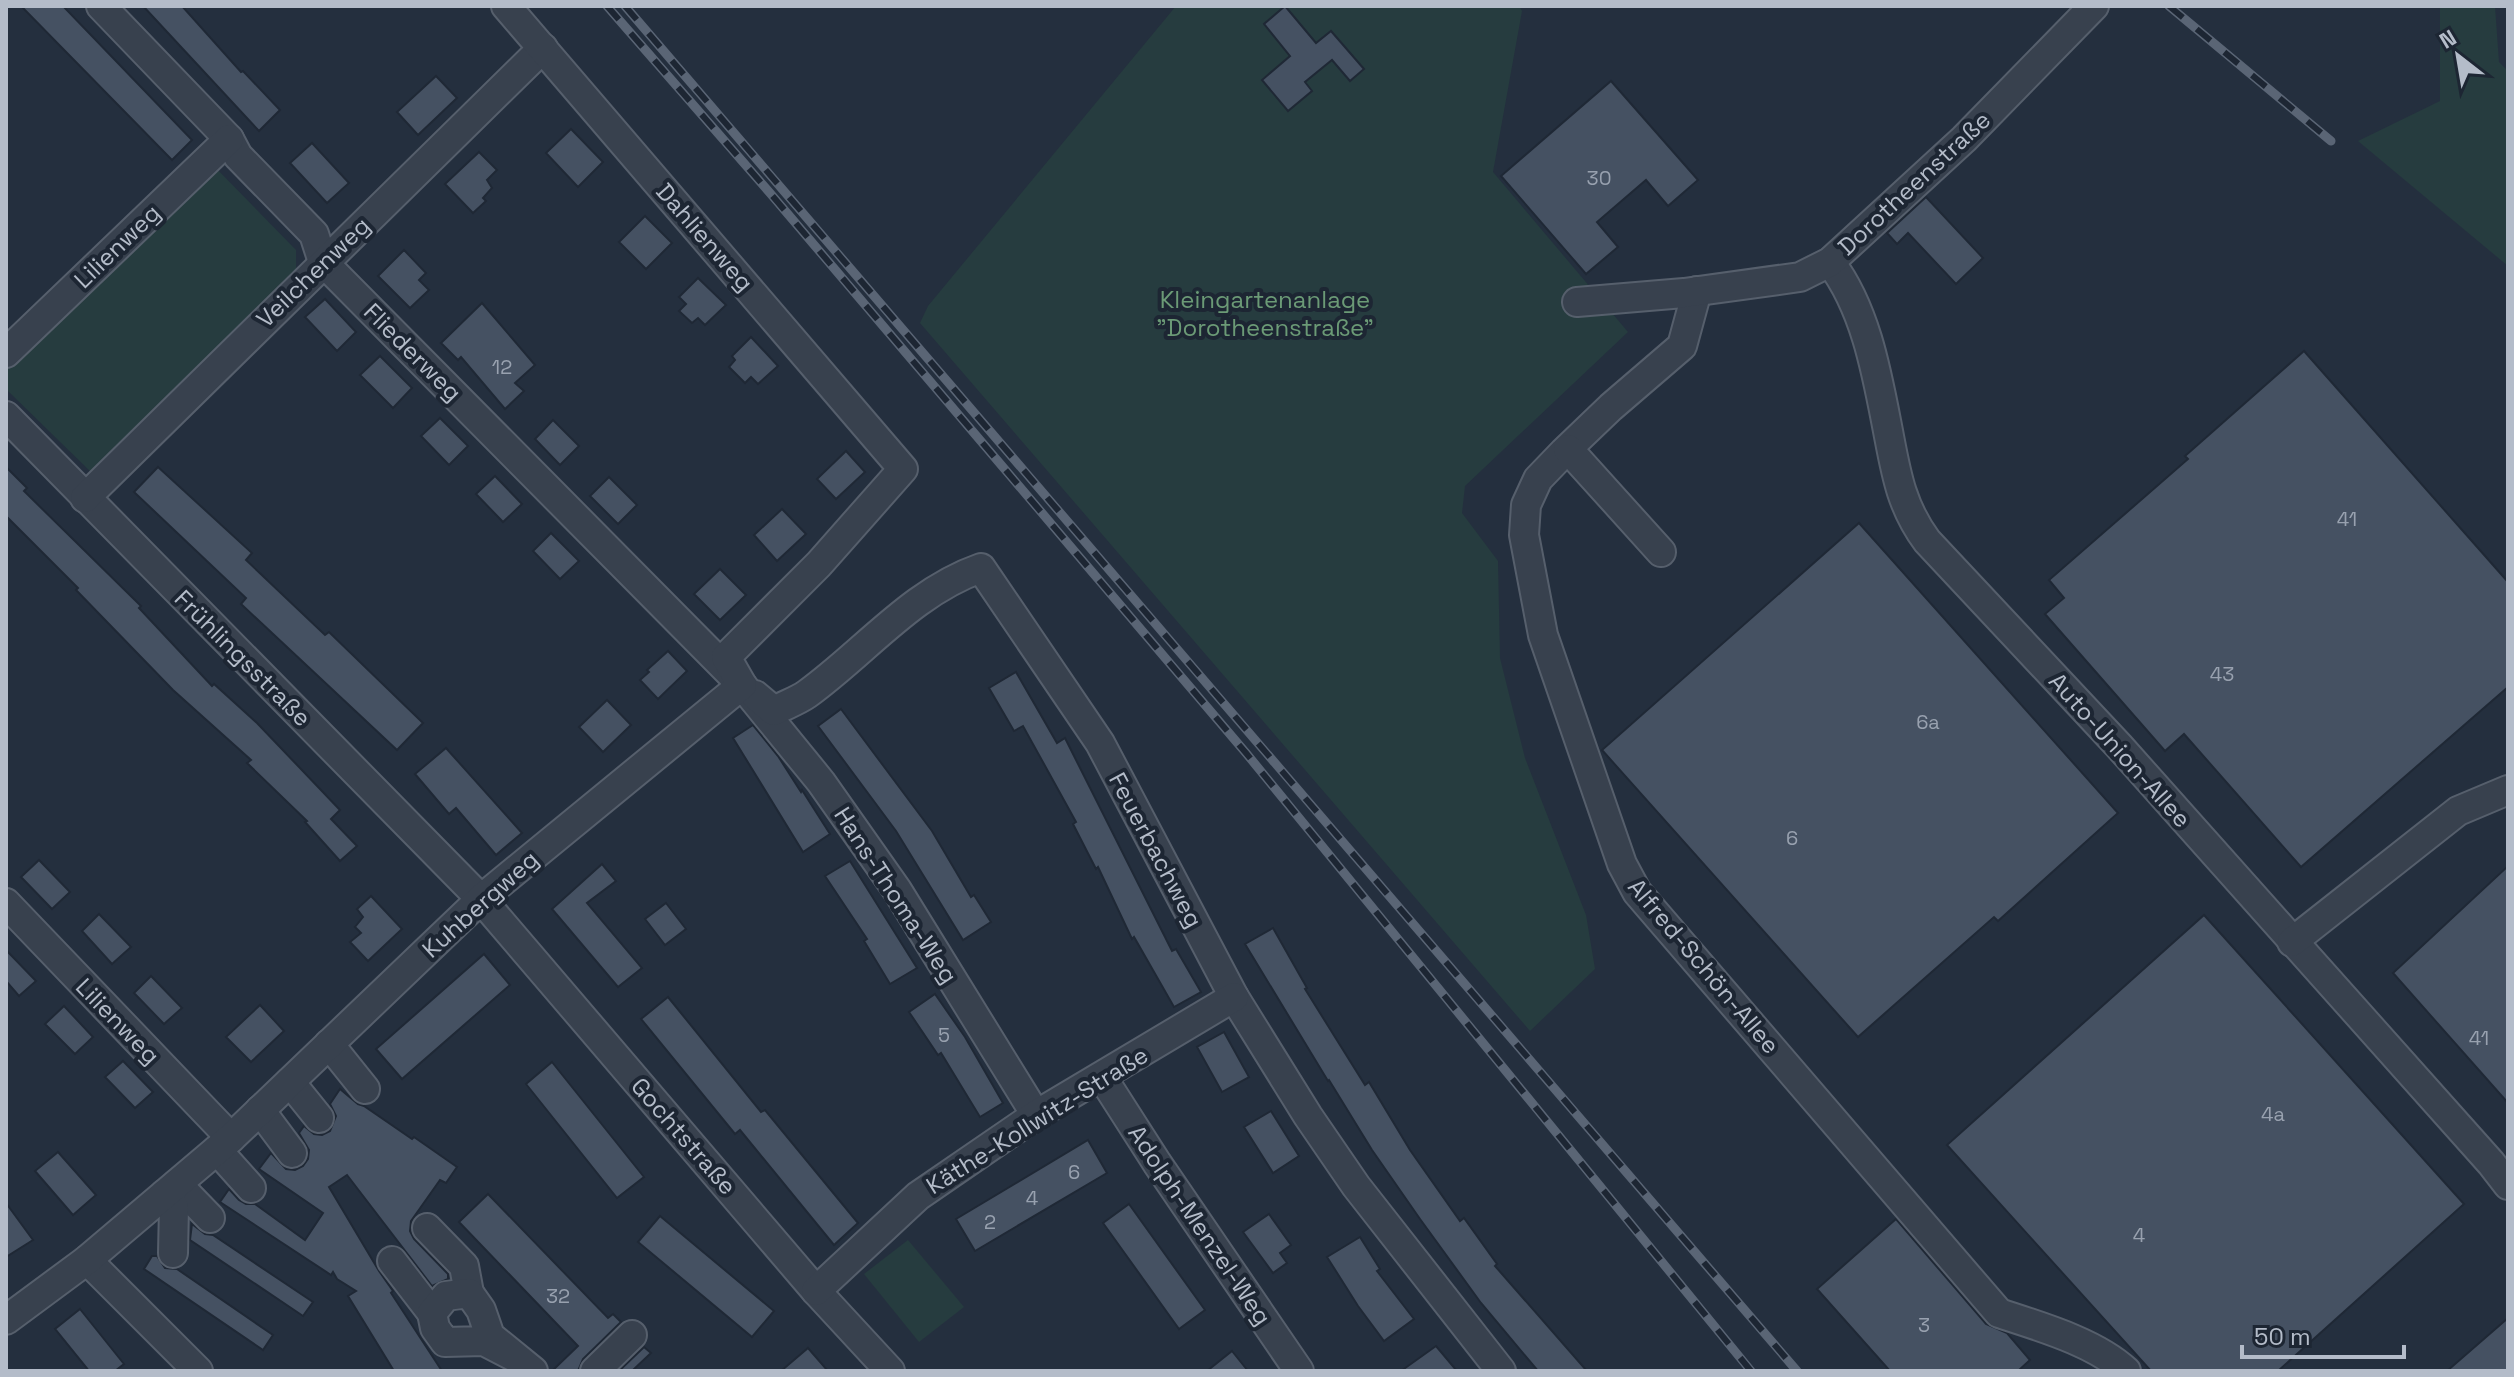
<svg xmlns="http://www.w3.org/2000/svg" width="2514" height="1377" font-family="'Space Grotesk',sans-serif">
<style>
.green{fill:#263c3f}
.building{fill:#455162;stroke:#1f2835;stroke-width:2}
.lines{fill:none;stroke-linecap:round;stroke-linejoin:round}
.minor-casing{stroke:#565f6c;stroke-width:32}
.minor{stroke:#38414e;stroke-width:28}
.rail-casing{stroke:#5a6575;stroke-width:9}
.rail{stroke:#1d2633;stroke-width:6;stroke-dasharray:18;stroke-linecap:butt}
.labels{text-anchor:middle;dominant-baseline:central;stroke-width:8;stroke-linejoin:round;paint-order:stroke}
.number-label{font-size:20px;fill:#98a1af}
.street-label{font-size:24px;fill:#b4bcc9;stroke:#1d2633}
.park-label{font-size:24px;fill:#6b9a76;stroke:#1d2633}
</style>
<rect width="100%" height="100%" fill="#242f3e"/>
<g class="green">
<polygon points="1176,6 1519,6 1522,11 1493,172 1628,332 1465,486 1462,513 1498,561 1500,658 1525,758 1586,915 1595,969 1530,1031 920,323 928,306"/>
<polygon points="2440,6 2495,6 2499,62 2508,71 2508,266 2358,141 2440,101"/>
<path d="M212,164L296,250V271L95,476L8,391C3,375 8,366 18,352Z"/>
<polygon points="908,1240 964,1307 919,1342 864,1274"/>
</g>
<g class="building">
<polygon points="21,6 63,6 192,140 172,160"/>
<polygon points="143,6 182,6 241,72 243,71 280,110 259,131"/>
<polygon points="1285,6 1316,43 1331,31 1364,69 1350,81 1332,60 1305,82 1312,91 1288,111 1262,80 1290,56 1264,24"/>
<polygon points="436,76 457,98 418,135 397,112"/>
<polygon points="1611,81 1698,180 1668,206 1646,180 1597,222 1618,247 1586,274 1501,176"/>
<polygon points="571,129 603,162 578,187 546,153"/>
<polygon points="312,143 349,183 327,203 290,163"/>
<polygon points="479,152 497,170 487,180 492,188 483,198 486,201 473,213 445,184"/>
<polygon points="1926,197 1983,258 1956,284 1908,233 1897,244 1887,233"/>
<polygon points="645,216 672,243 646,269 619,242"/>
<polygon points="404,250 426,273 419,280 429,290 410,308 378,276"/>
<polygon points="698,278 726,305 705,325 698,318 692,323 679,311 686,304 679,297"/>
<polygon points="325,299 356,332 337,351 305,317"/>
<polygon points="482,303 535,365 515,383 524,391 505,409 461,357 458,360 441,343"/>
<polygon points="751,337 778,366 758,384 751,377 745,383 729,367 735,360 732,356"/>
<polygon points="2304,351 2508,582 2508,687 2301,867 2184,734 2165,751 2045,614 2064,598 2049,580 2188,459 2185,456"/>
<polygon points="380,356 412,388 393,408 360,375"/>
<polygon points="440,418 468,446 449,465 421,436"/>
<polygon points="553,420 579,446 560,465 535,439"/>
<polygon points="846,451 865,472 836,499 817,479"/>
<polygon points="6,467 27,488 24,491 141,606 139,608 212,686 214,684 257,723 340,810 331,819 357,846 340,861 305,822 307,821 247,763 251,760 173,690 76,590 78,588 6,516"/>
<polygon points="158,467 252,553 246,560 325,635 329,632 423,723 397,750 241,604 246,598 134,492"/>
<polygon points="495,476 522,504 503,522 476,494"/>
<polygon points="609,477 637,505 618,524 590,496"/>
<polygon points="782,509 806,534 777,561 754,535"/>
<polygon points="1859,523 2118,813 1998,921 1994,917 1858,1037 1602,750"/>
<polygon points="551,533 579,561 560,579 533,551"/>
<polygon points="720,569 746,595 720,620 694,594"/>
<polygon points="668,651 687,671 658,699 640,680 649,672 647,670"/>
<polygon points="1016,672 1057,743 1065,738 1172,951 1176,949 1201,992 1174,1007 1134,937 1132,939 1098,867 1096,869 1073,824 1076,822 1023,726 1014,731 989,688"/>
<polygon points="607,700 631,725 603,752 579,727"/>
<polygon points="841,709 932,831 971,897 974,895 991,922 963,940 896,831 818,726"/>
<polygon points="753,725 778,756 801,792 802,790 830,834 803,852 733,738"/>
<polygon points="446,748 522,833 496,855 456,808 449,814 415,774"/>
<polygon points="39,860 70,892 52,909 21,877"/>
<polygon points="850,861 917,968 890,984 864,941 867,939 825,876"/>
<polygon points="602,864 616,881 587,903 642,968 618,987 552,909"/>
<polygon points="2508,866 2508,1103 2393,973"/>
<polygon points="371,896 402,929 368,961 350,942 361,933 355,927 363,917 357,909"/>
<polygon points="666,903 686,929 665,945 645,919"/>
<polygon points="99,914 131,947 112,964 82,931"/>
<polygon points="2204,915 2464,1204 2278,1371 2151,1371 1947,1145"/>
<polygon points="1273,928 1307,988 1305,989 1365,1085 1369,1082 1410,1150 1460,1221 1464,1218 1497,1264 1495,1266 1587,1371 1538,1371 1481,1303 1420,1219 1372,1150 1329,1080 1328,1081 1245,944"/>
<polygon points="6,950 36,981 19,996 6,981"/>
<polygon points="484,954 510,985 402,1079 376,1049"/>
<polygon points="151,976 182,1008 164,1024 134,993"/>
<polygon points="935,994 965,1037 1003,1103 980,1117 941,1053 938,1055 909,1012"/>
<polygon points="668,997 761,1112 765,1110 858,1223 834,1245 740,1130 735,1134 641,1019"/>
<polygon points="260,1005 284,1031 251,1062 226,1037"/>
<polygon points="64,1006 93,1037 75,1054 45,1024"/>
<polygon points="1224,1032 1249,1077 1222,1092 1197,1047"/>
<polygon points="123,1061 153,1092 135,1108 105,1077"/>
<polygon points="552,1062 644,1177 617,1198 526,1084"/>
<polygon points="340,1089 358,1104 364,1106 412,1139 414,1137 457,1167 446,1183 440,1180 411,1221 410,1231 414,1239 448,1274 448,1279 432,1286 347,1175 329,1187 379,1271 393,1291 391,1293 442,1371 394,1371 348,1296 356,1291 337,1279 333,1272 331,1275 220,1202 229,1189 239,1200 246,1204 255,1204 305,1240 323,1213 259,1169 271,1153 286,1169 295,1170 303,1166 308,1159 309,1150 299,1133 304,1126 314,1134 322,1135 330,1131 336,1116 330,1104"/>
<polygon points="1271,1111 1299,1156 1273,1173 1244,1127"/>
<polygon points="1088,1140 1107,1173 975,1251 956,1219"/>
<polygon points="58,1152 96,1195 73,1215 35,1171"/>
<polygon points="488,1194 608,1318 613,1314 621,1322 583,1359 578,1371 552,1371 578,1346 459,1222"/>
<polygon points="6,1203 33,1240 6,1257"/>
<polygon points="1129,1204 1205,1310 1179,1329 1103,1223"/>
<polygon points="1269,1214 1291,1245 1280,1253 1287,1263 1273,1273 1243,1232"/>
<polygon points="660,1216 774,1311 752,1337 638,1242"/>
<polygon points="1896,1219 1986,1324 2007,1333 2030,1360 2018,1371 1890,1371 1817,1289"/>
<polygon points="192,1224 205,1234 213,1235 313,1302 303,1316 190,1240"/>
<polygon points="1360,1237 1380,1269 1377,1271 1414,1319 1384,1341 1358,1306 1327,1257"/>
<polygon points="152,1256 157,1256 165,1268 177,1269 273,1335 263,1350 144,1269"/>
<polygon points="80,1309 124,1364 115,1371 89,1371 55,1329"/>
<polygon points="2508,1318 2508,1371 2447,1371"/>
<polygon points="1436,1346 1457,1371 1401,1371"/>
<polygon points="644,1347 651,1353 632,1371 619,1371"/>
<polygon points="808,1348 828,1371 781,1371"/>
<polygon points="1232,1351 1248,1371 1207,1371"/>
</g>
<g class="lines">
<g class="minor-casing">
<g id="minor">
<polyline points="101,6 229,139 238,156 314,234 323,262 742,685 821,782 897,890 1036,1115"/>
<path d="M1830,262C1866,309 1877,374 1888,431C1896,473 1901,506 1927,541L2119,746L2491,1163L2508,1185"/>
<path d="M1697,291L1682,346L1611,407L1564,452L1538,479L1526,505L1524,535L1543,635L1622,864L1637,892L1999,1313C2038,1326 2095,1342 2126,1371"/>
<polyline points="1577,302 1684,293 1800,277 1830,262 1964,139 2094,6"/>
<polyline points="6,353 229,139"/>
<polyline points="6,416 481,899 816,1291 890,1371"/>
<polyline points="1568,449 1661,552"/>
<polyline points="85,498 543,48"/>
<path d="M755,695L774,711C785,705 797,701 807,694C865,652 912,592 981,568L1100,743L1234,997L1308,1116L1356,1186L1501,1371"/>
<polyline points="6,903 231,1138"/>
<polyline points="2292,942 2458,811 2508,790"/>
<polyline points="329,1044 365,1089"/>
<polyline points="1102,1077 1157,1163 1299,1371"/>
<polyline points="290,1082 319,1118"/>
<polyline points="260,1110 292,1153"/>
<polyline points="217,1150 251,1188"/>
<polyline points="177,1184 210,1218"/>
<polyline points="165,1194 174,1207 173,1253"/>
<polyline points="427,1228 464,1266 469,1293"/>
<polyline points="87,1260 198,1371"/>
<polyline points="392,1261 432,1313"/>
<polyline points="816,1291 918,1196 1036,1115 1234,997"/>
<polyline points="6,1320 87,1260 231,1138 481,899 742,685 726,657 819,564 903,469 506,6"/>
<polyline points="513,1356 484,1341 445,1342 435,1328 432,1313 446,1296 469,1293 481,1310 490,1336 533,1371"/>
<polyline points="595,1371 632,1335"/>
</g>
</g>
<use href="#minor" class="minor"/>
<g class="rail-casing">
<g id="rail">
<polyline points="607,6 770,193 1246,753 1751,1371"/>
<polyline points="625,6 1797,1371"/>
<polyline points="2169,6 2331,141"/>
</g>
</g>
<use href="#rail" class="rail"/>
</g>
<g class="labels">
<g class="number-label">
<text x="1599" y="178">30</text>
<text x="502" y="367">12</text>
<text x="2347" y="519">41</text>
<text x="2222" y="674">43</text>
<text x="1928" y="722">6a</text>
<text x="1792" y="838">6</text>
<text x="944" y="1035">5</text>
<text x="2479" y="1038">41</text>
<text x="2273" y="1114">4a</text>
<text x="1074" y="1172">6</text>
<text x="1032" y="1198">4</text>
<text x="990" y="1222">2</text>
<text x="2139" y="1235">4</text>
<text x="558" y="1296">32</text>
<text x="1924" y="1325">3</text>
</g>
<g class="street-label">
<text transform="translate(1914 183) rotate(-43)">Dorotheenstraße</text>
<text transform="translate(705 237) rotate(49)">Dahlienweg</text>
<text transform="translate(117 246) rotate(-44)">Lilienweg</text>
<text transform="translate(313 272) rotate(-44)">Veilchenweg</text>
<text transform="translate(413 352) rotate(45)">Fliederweg</text>
<text transform="translate(243 658) rotate(45)">Frühlingsstraße</text>
<text transform="translate(2120 750) rotate(48)">Auto-Union-Allee</text>
<text transform="translate(1156 850) rotate(62)">Feuerbachweg</text>
<text transform="translate(896 895) rotate(57)">Hans-Thoma-Weg</text>
<text transform="translate(480 904) rotate(-42)">Kuhbergweg</text>
<text transform="translate(1704 966) rotate(50)">Alfred-Schön-Allee</text>
<text transform="translate(118 1021) rotate(46)">Lilienweg</text>
<text transform="translate(1037 1120) rotate(-32)">Käthe-Kollwitz-Straße</text>
<text transform="translate(684 1136) rotate(49)">Gochtstraße</text>
<text transform="translate(1200 1225) rotate(56)">Adolph-Menzel-Weg</text>
</g>
<g class="park-label">
<text x="1265" y="299">Kleingartenanlage<tspan x="1265" dy="28">"Dorotheenstraße"</tspan></text>
</g>
</g>
<rect width="2514" height="1377" fill="none" stroke="#b4bcc9" stroke-width="16"/>
<g transform="translate(2458 56) rotate(329)" stroke="#1d2633" stroke-width="6" paint-order="stroke">
<path d="M0-6L14 30L0 20L-14 30Z" fill="#b4bcc9"/>
<text y="-12" font-size="22" font-weight="bold" text-anchor="middle" fill="#b4bcc9">N</text>
</g>
<path d="M2242 1345v12h162v-12" fill="none" stroke="#b4bcc9" stroke-width="4"/>
<text x="2254" y="1345" font-size="24" fill="#b4bcc9" stroke="#1d2633" stroke-width="6" paint-order="stroke">50 m</text>
</svg>
